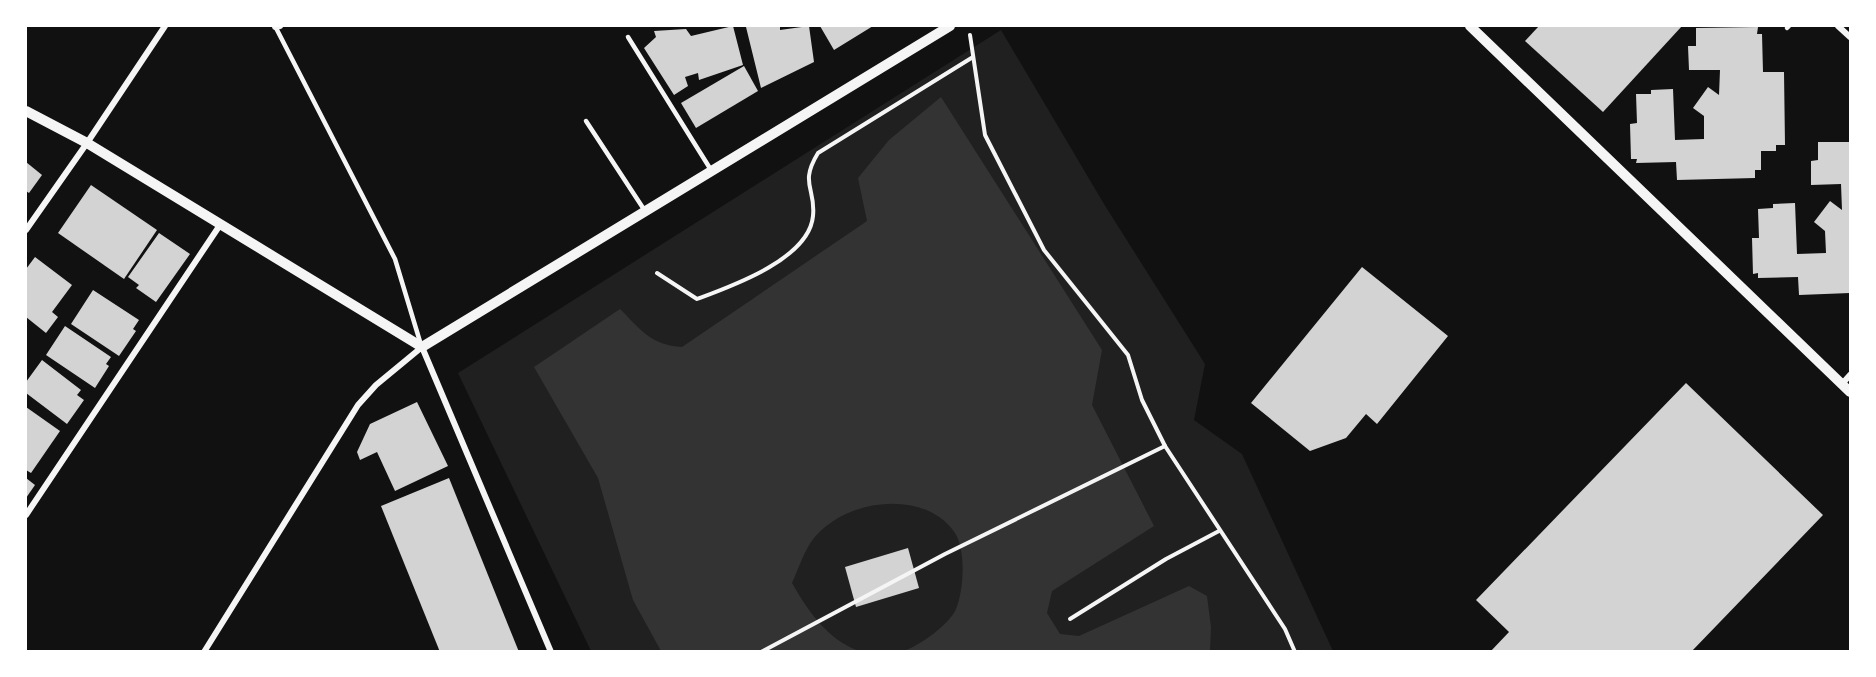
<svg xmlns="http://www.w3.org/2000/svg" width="1876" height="677" font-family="Inter,sans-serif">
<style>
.green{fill:#202020}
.water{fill:#333}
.building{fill:#d3d3d3}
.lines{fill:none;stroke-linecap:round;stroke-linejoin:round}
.path{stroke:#f5f5f5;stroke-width:4}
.service{stroke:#f5f5f5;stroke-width:4.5}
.minor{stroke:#f5f5f5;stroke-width:6}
.tertiary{stroke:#f5f5f5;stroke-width:10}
</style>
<rect width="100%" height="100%" fill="#111"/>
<polygon class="green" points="1001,30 1104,204 1205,364 1194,420 1242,454 1333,651 591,651 458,373"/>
<path class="water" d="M941,97L1102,350L1092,405L1154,526L1052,591L1047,613L1060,634L1079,636L1189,586L1207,596L1211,627L1210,651H903C918,647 950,624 956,609C964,590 966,550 955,533C924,487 841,499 811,542C803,554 798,570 792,583C808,611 828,640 859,651H661L633,600L598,478L534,367L620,309C641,330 651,345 682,347L867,221L858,178L889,140Z"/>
<g class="building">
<polygon points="733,26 743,65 699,80 698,73 685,77 688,86 674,95 644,48 656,37 654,31 686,29 691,36"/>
<polygon points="754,26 780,26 780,30 809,26 814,62 761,88 746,27"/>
<polygon points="820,26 873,26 834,50"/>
<polygon points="1539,26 1682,26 1603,112 1525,41"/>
<polygon points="1758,27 1757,34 1762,34 1763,72 1784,72 1785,145 1776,145 1776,151 1761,151 1761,170 1755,170 1755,178 1677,180 1676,162 1636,163 1637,159 1631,159 1630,124 1637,123 1636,94 1651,94 1651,90 1673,89 1675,140 1704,139 1704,116 1693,108 1708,87 1719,95 1720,70 1689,70 1688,46 1696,46 1696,28"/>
<polygon points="744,66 758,91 696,128 681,103"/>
<polygon points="1818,142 1850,142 1850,293 1799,295 1798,277 1758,278 1758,273 1753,274 1752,238 1759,238 1758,209 1773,208 1773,204 1795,203 1797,254 1826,253 1825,231 1814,222 1830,201 1842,210 1841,184 1811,185 1811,161 1818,160"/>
<polygon points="26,162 42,175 29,193 26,191"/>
<polygon points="91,185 157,230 124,279 58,233"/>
<polygon points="159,233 190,254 156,302 136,288 139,285 128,277"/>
<polygon points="35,257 72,285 52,312 58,317 46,333 26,317 26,269"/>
<polygon points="1362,267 1448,336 1377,424 1366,414 1346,438 1310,451 1251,403"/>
<polygon points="93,290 139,320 133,329 136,331 119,356 71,324"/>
<polygon points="65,326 111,357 106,364 109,366 95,388 46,355"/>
<polygon points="42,360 81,390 77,395 84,400 67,424 26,393 26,382"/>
<polygon points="1686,383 1823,515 1691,652 1490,652 1509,632 1476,600"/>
<polygon points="417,402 448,466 395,491 377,452 360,460 357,452 370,424"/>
<polygon points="26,407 60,431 31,473 26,470"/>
<polygon points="26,478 35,485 26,498"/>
<polygon points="449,478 519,652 440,652 381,506"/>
<polygon points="908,548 919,588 856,607 845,567"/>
</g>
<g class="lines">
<g class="path">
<polyline points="970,35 985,135 1044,250 1128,355 1142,400 1165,446 1285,629 1295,652"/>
<path d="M657,273L697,299C732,286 809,259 813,216C816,188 799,184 818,153L973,57"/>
<polyline points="1070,619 1166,559 1219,531"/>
<polyline points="761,652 945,554 1165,446"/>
</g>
<g class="service">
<polyline points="275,26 395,259 421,345"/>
<polyline points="1787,28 1789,26"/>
<polyline points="628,37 711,170"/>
<polyline points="586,121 645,211"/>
</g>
<g class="minor">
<polyline points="1838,26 1850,37"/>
<polyline points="275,27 280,26"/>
<polyline points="26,230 87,143 165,26"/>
<polyline points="1842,384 1850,375"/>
<polyline points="26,515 220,225"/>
<polyline points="204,652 358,405 376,385 422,347 551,652"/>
</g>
<g class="tertiary">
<polyline points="1470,26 1850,392"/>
<polyline points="26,111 87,143 422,347 950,26"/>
</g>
</g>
<rect width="1876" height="677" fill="none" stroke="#ffffff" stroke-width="54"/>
</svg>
